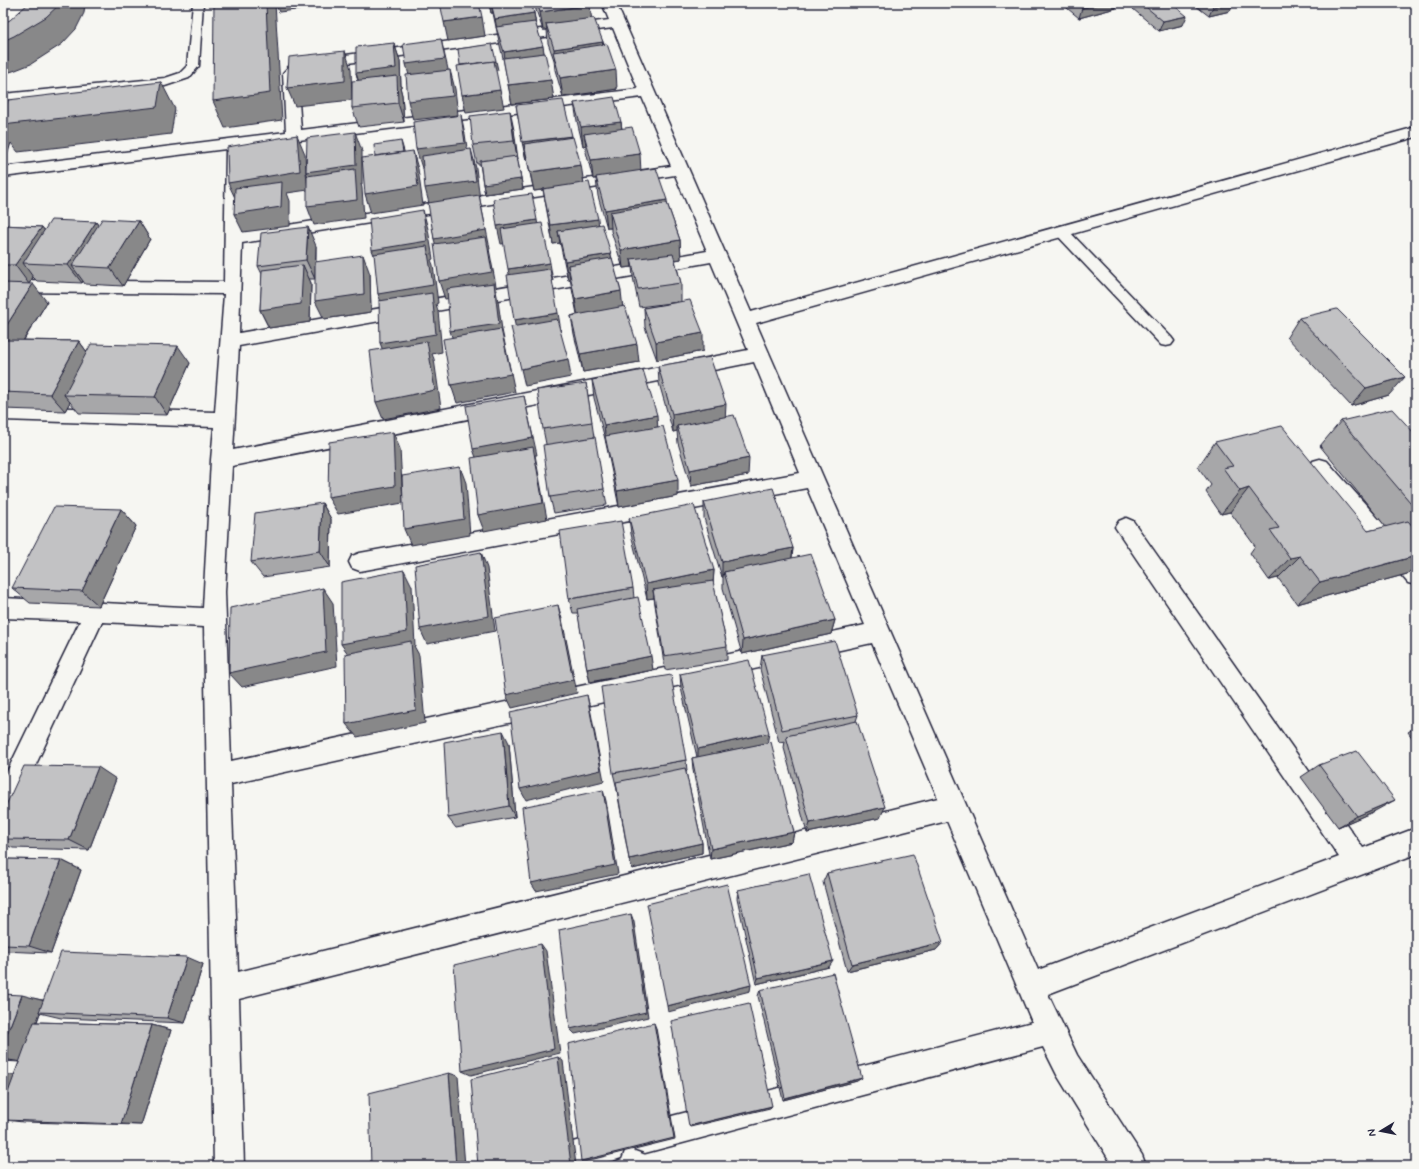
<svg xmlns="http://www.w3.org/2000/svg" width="1419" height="1169" font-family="Mynerve,sans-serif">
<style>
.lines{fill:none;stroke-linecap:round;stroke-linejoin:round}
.service-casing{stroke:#22223b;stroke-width:3}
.minor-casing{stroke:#22223b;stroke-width:3}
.service{fill:#f6f6f2;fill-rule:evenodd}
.minor{fill:#f6f6f2;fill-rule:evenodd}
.wall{fill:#a7a7a9;stroke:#22223b}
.shaded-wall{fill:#888889;stroke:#22223b}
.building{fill:#c2c2c4;stroke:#22223b}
</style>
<rect width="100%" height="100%" fill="#f6f6f2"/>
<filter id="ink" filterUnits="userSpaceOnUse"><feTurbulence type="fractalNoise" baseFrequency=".025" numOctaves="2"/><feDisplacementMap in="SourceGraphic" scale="8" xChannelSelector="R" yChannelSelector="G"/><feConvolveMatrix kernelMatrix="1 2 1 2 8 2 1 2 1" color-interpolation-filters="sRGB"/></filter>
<g filter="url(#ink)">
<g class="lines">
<g class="service-casing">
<g id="service">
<polygon points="193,3 203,3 199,66 189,78 165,86 3,102 3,94 165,78 180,73 187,66"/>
<polygon points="1061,227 1066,228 1171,337 1174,341 1171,345 1166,346 1161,345 1056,234 1054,231 1056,228"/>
</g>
</g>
<g class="minor-casing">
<g id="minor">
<path d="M602,3H616L751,312L1416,127V137L756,323L1038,970L1339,857L1119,533L1115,527L1119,521L1126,518L1133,521L1363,848L1416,828V854L1048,994L1077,1055L1142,1155L1146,1166H1113L1057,1075L1043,1047L645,1153L634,1149L630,1138L634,1127L645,1123L1032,1022L947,821L239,999L244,1166H214L204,627L102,622L12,816L3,819V780L80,621L3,618V598L203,608L211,460L214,427L3,420V406L215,412L224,294L3,292V280L224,282L226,149L3,177V167L286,132L283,73L293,62L609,20ZM613,28L638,89L301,130L297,74L302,69ZM642,97L671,166L242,232V147ZM675,175L707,251L239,333L242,243ZM711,262L748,350L233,450L239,346ZM754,362L800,473L360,553L352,556L349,562L352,568L360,571L807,488L865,625L231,761L225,592L232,466ZM872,643L938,798L238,972L231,784Z"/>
<polygon points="1320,459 1327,461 1416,561 1416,585 1408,583 1313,473 1310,467 1313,461"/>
<path d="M610,1132L621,1136L625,1147L621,1158C590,1169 556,1166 524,1166L528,1155L539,1151Z"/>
</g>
</g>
<use href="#service" class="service"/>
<use href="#minor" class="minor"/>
</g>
<g class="wall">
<polygon points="489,3 531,3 534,13 536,25 544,53 554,99 512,104 503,58 500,46 493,13 491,13"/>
<polygon points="534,3 589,3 591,18 603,42 604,45 617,89 563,97 555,70 554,60 548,43 547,30 543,30 536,10 535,4 534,4"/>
<polygon points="1063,3 1171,3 1183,25 1159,31 1133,9 1135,4 1122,7 1118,4 1116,8 1079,18 1062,4"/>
<polygon points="1192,3 1234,3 1230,11 1209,16"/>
<polygon points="394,43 400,61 401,87 400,87 402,95 404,122 359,127 352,108 358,80 356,73"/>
<polygon points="574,103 621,122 622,129 641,170 667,203 680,240 681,259 675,260 681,283 681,301 703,351 657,360 645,327 644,308 678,302 639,307 633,277 632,267 623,268 611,231 611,228 607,228 598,196 596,179 593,179 586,152 586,145 583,146 577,121"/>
<polygon points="516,105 572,137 584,183 598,224 612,258 623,307 639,362 583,372 574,334 571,316 577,314 570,279 568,280 560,243 553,244 543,190 534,191 527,160 526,160"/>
<polygon points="514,130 517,159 523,189 485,194 483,184 480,164 477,164 473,145"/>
<polygon points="139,221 150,239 123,286 85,284 83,281 82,283 37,281 33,277 29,284 47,302 24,340 79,341 87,352 190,363 167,415 79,413 70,402 65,411 3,409 3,225 42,227 44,230 96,222 98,225"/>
<polygon points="316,246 316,262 370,274 371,312 324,319 315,264 315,279 309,279 311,283 310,322 269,328 260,310 262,274 258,266"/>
<polygon points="1299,318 1389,395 1351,406 1287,337"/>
<polygon points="658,366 725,417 748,475 691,486 678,443 677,431 673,432 659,383"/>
<polygon points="592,380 658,427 678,496 619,507 608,453 605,439 594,398"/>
<polygon points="586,383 594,437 607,505 554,513 550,497 546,444 543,429"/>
<polygon points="1341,421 1416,435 1416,566 1407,574 1297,604 1278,578 1269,580 1250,553 1255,546 1230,512 1221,514 1206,492 1211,485 1198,467 1215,442 1368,531 1386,527 1320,446"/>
<polygon points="704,502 793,548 792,558 835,620 831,634 742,654 723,588 723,577 722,577 704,518"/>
<polygon points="322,503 331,519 330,567 263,577 251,562"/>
<polygon points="121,509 136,526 99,606 30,603 12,588"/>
<polygon points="629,518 714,570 713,583 727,646 727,660 665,670 654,598 647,599 631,534"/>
<polygon points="633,588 634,598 653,670 590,682 587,669 578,613 573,613 569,599"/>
<polygon points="762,655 858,715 856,721 880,818 807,833 784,748 785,741 779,742 760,669"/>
<polygon points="680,674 767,743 794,832 792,842 710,859 693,770 692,758 697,757 681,688"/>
<polygon points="1416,727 1416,743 1408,732"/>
<polygon points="509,743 515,817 456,828 448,818"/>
<polygon points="686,760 687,771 686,772 702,843 702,853 632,869 629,859 616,785 613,773"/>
<polygon points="1319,765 1375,811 1338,827 1301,777"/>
<polygon points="116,779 89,850 13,848 3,844 3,812"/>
<polygon points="3,859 61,860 81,870 51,953 3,951"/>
<polygon points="827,873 943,942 936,950 847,971 823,882"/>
<polygon points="738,890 829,967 756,984 737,898"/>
<polygon points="203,964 185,1023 61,1018 40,1013 37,1022 152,1025 171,1030 141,1125 23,1122 5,1120 3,1125 3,1074 14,1075 19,1062 3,1061 3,994 43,1000"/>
<polygon points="760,990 857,1081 783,1100 758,996"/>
</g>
<g class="shaded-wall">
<polygon points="61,3 85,3 84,13 76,29 62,44 31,64 13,71 3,74 3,41"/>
<polygon points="266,3 275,3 282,120 225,128 213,101"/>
<polygon points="275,3 322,3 322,7 279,12"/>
<polygon points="489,3 491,3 493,13 491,13"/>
<polygon points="1103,3 1118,3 1116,8 1079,18 1082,8"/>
<polygon points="1124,3 1135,3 1135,4 1122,7"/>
<polygon points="1229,3 1234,3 1230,11 1209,16 1213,7"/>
<polygon points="590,5 592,23 546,24 547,30 543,30 540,12"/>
<polygon points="534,13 537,32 497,30 495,19"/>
<polygon points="1187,16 1183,25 1159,31 1163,21"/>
<polygon points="482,17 485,36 448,41 444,22"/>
<polygon points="441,39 450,78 411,83 406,64"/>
<polygon points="603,42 605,61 555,61 554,49"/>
<polygon points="394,43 400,61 401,87 400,87 402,95 404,122 398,103 362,92 356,73"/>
<polygon points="543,46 546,65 507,71 504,52"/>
<polygon points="345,51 351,69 352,100 295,106 287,88"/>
<polygon points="496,61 498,70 463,75 460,65"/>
<polygon points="450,70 455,89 458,115 413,120 408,101"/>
<polygon points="616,70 617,89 563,97 560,78"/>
<polygon points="551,80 554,99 512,104 508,85"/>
<polygon points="161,82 175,109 171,134 18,152 11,143 3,168 3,111 4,107 15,123"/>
<polygon points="500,90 504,108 466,113 462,95"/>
<polygon points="510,111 514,130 518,159 514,141"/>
<polygon points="461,115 465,134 469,162 422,168 416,149"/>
<polygon points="621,122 623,140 584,134 586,145 583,146 581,127"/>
<polygon points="355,132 362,151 362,184 361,184 362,188 364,218 314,225 307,206 314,190 306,172 308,190 287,193 290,201 290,226 243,232 234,214 237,202 228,183 297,135 305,154 306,172"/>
<polygon points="572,136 574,154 524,144 527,160 526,160 522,142"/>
<polygon points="401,141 404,151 407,168 379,172"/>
<polygon points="471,149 476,168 480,200 490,249 489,249 497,291 496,291 498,301 502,330 515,392 457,403 451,385 456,349 450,331 495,291 445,299 439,281 439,257 434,239 430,207 425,188"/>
<polygon points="413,151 418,169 423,205 371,213 365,194"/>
<polygon points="640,154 641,172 593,179 591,160"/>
<polygon points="517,156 523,189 485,194 483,184"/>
<polygon points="581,165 584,184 534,191 530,172"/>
<polygon points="667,200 668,219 610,212 611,228 607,228 605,210"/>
<polygon points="423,210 428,229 433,259 431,260 433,265 438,303 436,304 438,311 442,352 432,354 434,359 441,408 383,419 376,402 387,361 380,343 385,312 378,294 379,268 372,250"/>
<polygon points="598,219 600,238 558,231 560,243 553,244 550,225"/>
<polygon points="537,220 540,239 501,244 497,226"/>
<polygon points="139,221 150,239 123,286 110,268"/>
<polygon points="96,222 108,240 72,266 83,281 82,283 68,265"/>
<polygon points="42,227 55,245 23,263 33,277 29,284 15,265"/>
<polygon points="308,227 316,246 315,279 306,260"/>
<polygon points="680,240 681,259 633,267 631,259 632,267 623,268 621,250"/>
<polygon points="611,254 613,272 568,265 570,279 568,280 565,261"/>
<polygon points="363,255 370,274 371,312 324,319 315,301"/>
<polygon points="550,263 553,281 512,288 508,269"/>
<polygon points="303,265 311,283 310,322 269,328 260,310"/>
<polygon points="33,284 47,302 16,352 3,336 3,331"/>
<polygon points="621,291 623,309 578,317 575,299"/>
<polygon points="558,313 561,331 518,338 514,320"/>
<polygon points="703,333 703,351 657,360 656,342"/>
<polygon points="79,341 92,359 64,395 70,402 65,411 50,394"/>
<polygon points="637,344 639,362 583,372 580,354"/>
<polygon points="178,346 190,363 167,415 155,397"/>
<polygon points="568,359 571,377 525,386 521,369"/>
<polygon points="1405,377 1389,395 1351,406 1366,388"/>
<polygon points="524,396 537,455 535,455 547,519 484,531 478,515 479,466 473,449"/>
<polygon points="726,404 725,422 677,426 677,431 673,432 672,414"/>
<polygon points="657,415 658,432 606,443 604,425"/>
<polygon points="393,432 400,449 403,503 338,514 328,497"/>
<polygon points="749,458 748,475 691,486 690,470"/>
<polygon points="460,467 466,483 470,535 411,545 404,529"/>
<polygon points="678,480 678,496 619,507 617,491"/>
<polygon points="1249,488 1230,512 1221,514 1240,491"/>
<polygon points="322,503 331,519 330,567 320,551"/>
<polygon points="121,509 136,526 99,606 82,591"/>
<polygon points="793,548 791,563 724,572 723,577 722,577 722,562"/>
<polygon points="481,552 487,568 495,631 427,644 420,629"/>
<polygon points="1300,556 1278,578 1269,580 1290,558"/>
<polygon points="1416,556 1416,566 1407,574 1297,604 1320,582"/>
<polygon points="404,570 412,586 415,646 414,646 419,655 425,723 357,737 346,724 351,658 341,644"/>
<polygon points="714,570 713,585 653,590 654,598 647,599 646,584"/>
<polygon points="323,588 333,603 337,666 242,687 229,673"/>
<polygon points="558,605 562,619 577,693 512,708 506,695"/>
<polygon points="835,620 831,634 742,654 743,640"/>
<polygon points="651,656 653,670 590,682 587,669"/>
<polygon points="587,695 590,708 604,781 526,800 520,789"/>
<polygon points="503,731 509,743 515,817 509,806"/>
<polygon points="769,733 767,745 698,761 698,749"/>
<polygon points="98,767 116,779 89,850 69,840"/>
<polygon points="603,790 606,801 618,874 536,891 531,883"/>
<polygon points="1395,800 1375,811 1338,827 1357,816"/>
<polygon points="885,807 880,818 807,833 810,823"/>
<polygon points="794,832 792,842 710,859 711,849"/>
<polygon points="702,843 702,853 632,869 629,859"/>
<polygon points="61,860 81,870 51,953 29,946"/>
<polygon points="631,914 634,922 648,1017 575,1034 570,1029"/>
<polygon points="943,942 936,950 847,971 852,964"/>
<polygon points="541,944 546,951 560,1053 471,1075 462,1071"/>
<polygon points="187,957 203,964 185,1023 167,1018"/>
<polygon points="833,961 829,967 756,984 758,978"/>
<polygon points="751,985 750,991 668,1012 667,1006"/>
<polygon points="22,995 45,1001 39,1012 40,1013 21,1062 3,1059 3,1044"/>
<polygon points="654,1023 656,1028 675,1139 586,1161 581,1161"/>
<polygon points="152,1025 171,1030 141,1125 121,1124"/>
<polygon points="558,1057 563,1061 576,1165 572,1166 567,1166"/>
<polygon points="449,1073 458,1076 465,1166 456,1166"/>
<polygon points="3,1074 21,1076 3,1120"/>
<polygon points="862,1078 857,1081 783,1100 785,1098"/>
<polygon points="772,1106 770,1108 690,1127 689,1126"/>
</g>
<g class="building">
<polygon points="29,3 61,3 46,17 14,36 3,41 3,23 10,20"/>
<polygon points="214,3 266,3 270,93 213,101"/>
<polygon points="440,3 479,3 482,17 444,22"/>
<polygon points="491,3 531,3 534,13 495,19"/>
<polygon points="537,3 589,3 590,5 540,12"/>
<polygon points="1075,3 1103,3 1082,8"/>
<polygon points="1141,3 1171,3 1187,16 1163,21"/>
<polygon points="1209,3 1229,3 1213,7"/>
<polygon points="594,18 603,42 554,49 546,24"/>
<polygon points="535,22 543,46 504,52 496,27"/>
<polygon points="441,39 445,59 406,64 403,44"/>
<polygon points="394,43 396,68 356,73 356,47"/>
<polygon points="492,44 496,61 460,65 458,49"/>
<polygon points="607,44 616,70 560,78 553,52"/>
<polygon points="345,51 345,81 287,88 289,57"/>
<polygon points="545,53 551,80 508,85 503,58"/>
<polygon points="494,61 500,90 462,95 457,66"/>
<polygon points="450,70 453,96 408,101 406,75"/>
<polygon points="397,76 398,103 352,108 352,81"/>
<polygon points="161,82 157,107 3,125 3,114 8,100"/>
<polygon points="614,97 621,122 581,127 574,103"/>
<polygon points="563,100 572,136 522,142 516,105"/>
<polygon points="510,111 514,141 473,145 470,116"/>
<polygon points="461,115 465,143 416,149 413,122"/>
<polygon points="632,127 640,154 591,160 584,134"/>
<polygon points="355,132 356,165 306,172 307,138"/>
<polygon points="297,135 300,171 228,183 227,147"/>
<polygon points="573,137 581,165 530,172 524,144"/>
<polygon points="401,141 403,152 375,156 374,145"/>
<polygon points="471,149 476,181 425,188 422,156"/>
<polygon points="413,151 418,186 365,194 362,158"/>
<polygon points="517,156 521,179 483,184 480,161"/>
<polygon points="656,168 667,200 605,210 596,177"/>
<polygon points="355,169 357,200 307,206 307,176"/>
<polygon points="282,182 281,207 234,214 235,188"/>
<polygon points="589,182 598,219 550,225 543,189"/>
<polygon points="532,194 537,220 497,226 493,199"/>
<polygon points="479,195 486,230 434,239 428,203"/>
<polygon points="667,203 680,240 621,250 610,212"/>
<polygon points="423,210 427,241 372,250 369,219"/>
<polygon points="102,219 139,221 110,268 72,266"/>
<polygon points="51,220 96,222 68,265 23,263"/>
<polygon points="542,223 550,263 508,269 501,229"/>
<polygon points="602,224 611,254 565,261 558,231"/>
<polygon points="3,225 42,227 15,265 3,265"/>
<polygon points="308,227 306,260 258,266 261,233"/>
<polygon points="486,237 492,272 439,281 434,244"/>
<polygon points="427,246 433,285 378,294 374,254"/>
<polygon points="673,254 681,283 638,289 631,259"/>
<polygon points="363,255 364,294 315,301 315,262"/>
<polygon points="612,258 621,291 575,299 568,265"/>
<polygon points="303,265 301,304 260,310 262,270"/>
<polygon points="550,269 558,313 514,320 507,275"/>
<polygon points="3,283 33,284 3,331"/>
<polygon points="494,283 499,324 450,331 447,289"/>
<polygon points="432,293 436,334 380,343 379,301"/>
<polygon points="690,300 703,333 656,342 644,308"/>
<polygon points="625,306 637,344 580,354 571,316"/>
<polygon points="1337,309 1405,377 1366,388 1299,318"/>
<polygon points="557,319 568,359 521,369 511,327"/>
<polygon points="501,329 511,374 451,385 443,339"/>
<polygon points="3,340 79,341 50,394 3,392"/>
<polygon points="427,341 435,390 376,402 370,351"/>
<polygon points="91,344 178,346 155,397 64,395"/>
<polygon points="710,357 726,404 672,414 658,366"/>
<polygon points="643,370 657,415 604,425 592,380"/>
<polygon points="586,383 592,422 543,429 537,390"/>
<polygon points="524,396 533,438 473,449 466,406"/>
<polygon points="1392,409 1416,435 1416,509 1341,421"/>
<polygon points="734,415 749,458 690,470 677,426"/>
<polygon points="663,426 678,480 617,491 605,436"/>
<polygon points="1282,426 1368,531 1408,521 1416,530 1416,556 1320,582 1300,556 1290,558 1270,530 1279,528 1249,488 1240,491 1223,468 1233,466 1215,442"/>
<polygon points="393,432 395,486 328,497 329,442"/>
<polygon points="595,437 604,489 550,497 543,445"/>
<polygon points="533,447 543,503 478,515 471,458"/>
<polygon points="460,467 464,519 404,529 402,476"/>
<polygon points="773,488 793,548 722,562 704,502"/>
<polygon points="322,503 320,551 251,562 255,513"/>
<polygon points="694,505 714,570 646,584 629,518"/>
<polygon points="54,507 121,509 82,591 12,588"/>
<polygon points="621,521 633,588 569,599 560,531"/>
<polygon points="481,552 489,616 420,629 415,565"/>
<polygon points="811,554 835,620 743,640 724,572"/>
<polygon points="404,570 407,632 341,644 341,582"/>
<polygon points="713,581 727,646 664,656 653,590"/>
<polygon points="323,588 326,652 229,673 230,608"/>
<polygon points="638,597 651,656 587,669 577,609"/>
<polygon points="558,605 573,680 506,695 495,618"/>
<polygon points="411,641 416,710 346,724 345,654"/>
<polygon points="835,641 858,715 782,730 762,655"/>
<polygon points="749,660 769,733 698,749 680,674"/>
<polygon points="671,675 686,760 613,773 601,687"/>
<polygon points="587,695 601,770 520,789 510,712"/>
<polygon points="857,721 885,807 810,823 786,736"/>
<polygon points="503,731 509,806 448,818 444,742"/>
<polygon points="771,742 794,832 711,849 692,758"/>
<polygon points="1357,751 1395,800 1357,816 1319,765"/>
<polygon points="24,766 98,767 69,840 3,839 3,812"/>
<polygon points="685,768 702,843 629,859 616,782"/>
<polygon points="603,790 615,865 531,883 522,807"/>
<polygon points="913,854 943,942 852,964 827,873"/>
<polygon points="3,859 61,860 29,946 3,945"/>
<polygon points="809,874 833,961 758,978 738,890"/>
<polygon points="727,884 751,985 667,1006 647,904"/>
<polygon points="631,914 646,1012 570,1029 559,930"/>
<polygon points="541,944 554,1049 462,1071 454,965"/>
<polygon points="61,952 187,957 167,1018 39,1012"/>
<polygon points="833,973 862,1078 785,1098 760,990"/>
<polygon points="3,994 22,995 3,1044"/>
<polygon points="749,1003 772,1106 689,1126 671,1021"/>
<polygon points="34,1022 152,1025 121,1124 3,1120 3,1106"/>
<polygon points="654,1023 674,1138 581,1161 568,1044"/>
<polygon points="558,1057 571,1165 567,1166 478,1166 471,1079"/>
<polygon points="449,1073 456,1166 371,1166 369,1093"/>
</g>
</g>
<rect width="1419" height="1169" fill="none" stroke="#f6f6f2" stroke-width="16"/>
<rect x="8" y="8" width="1403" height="1153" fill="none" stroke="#22223b" stroke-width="1.5" filter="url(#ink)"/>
<g transform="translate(1381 1131) rotate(260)" stroke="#f6f6f2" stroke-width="3" paint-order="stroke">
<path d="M0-3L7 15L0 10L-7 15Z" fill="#22223b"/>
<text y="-6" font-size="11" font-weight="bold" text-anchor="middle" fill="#22223b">N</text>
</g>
</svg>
